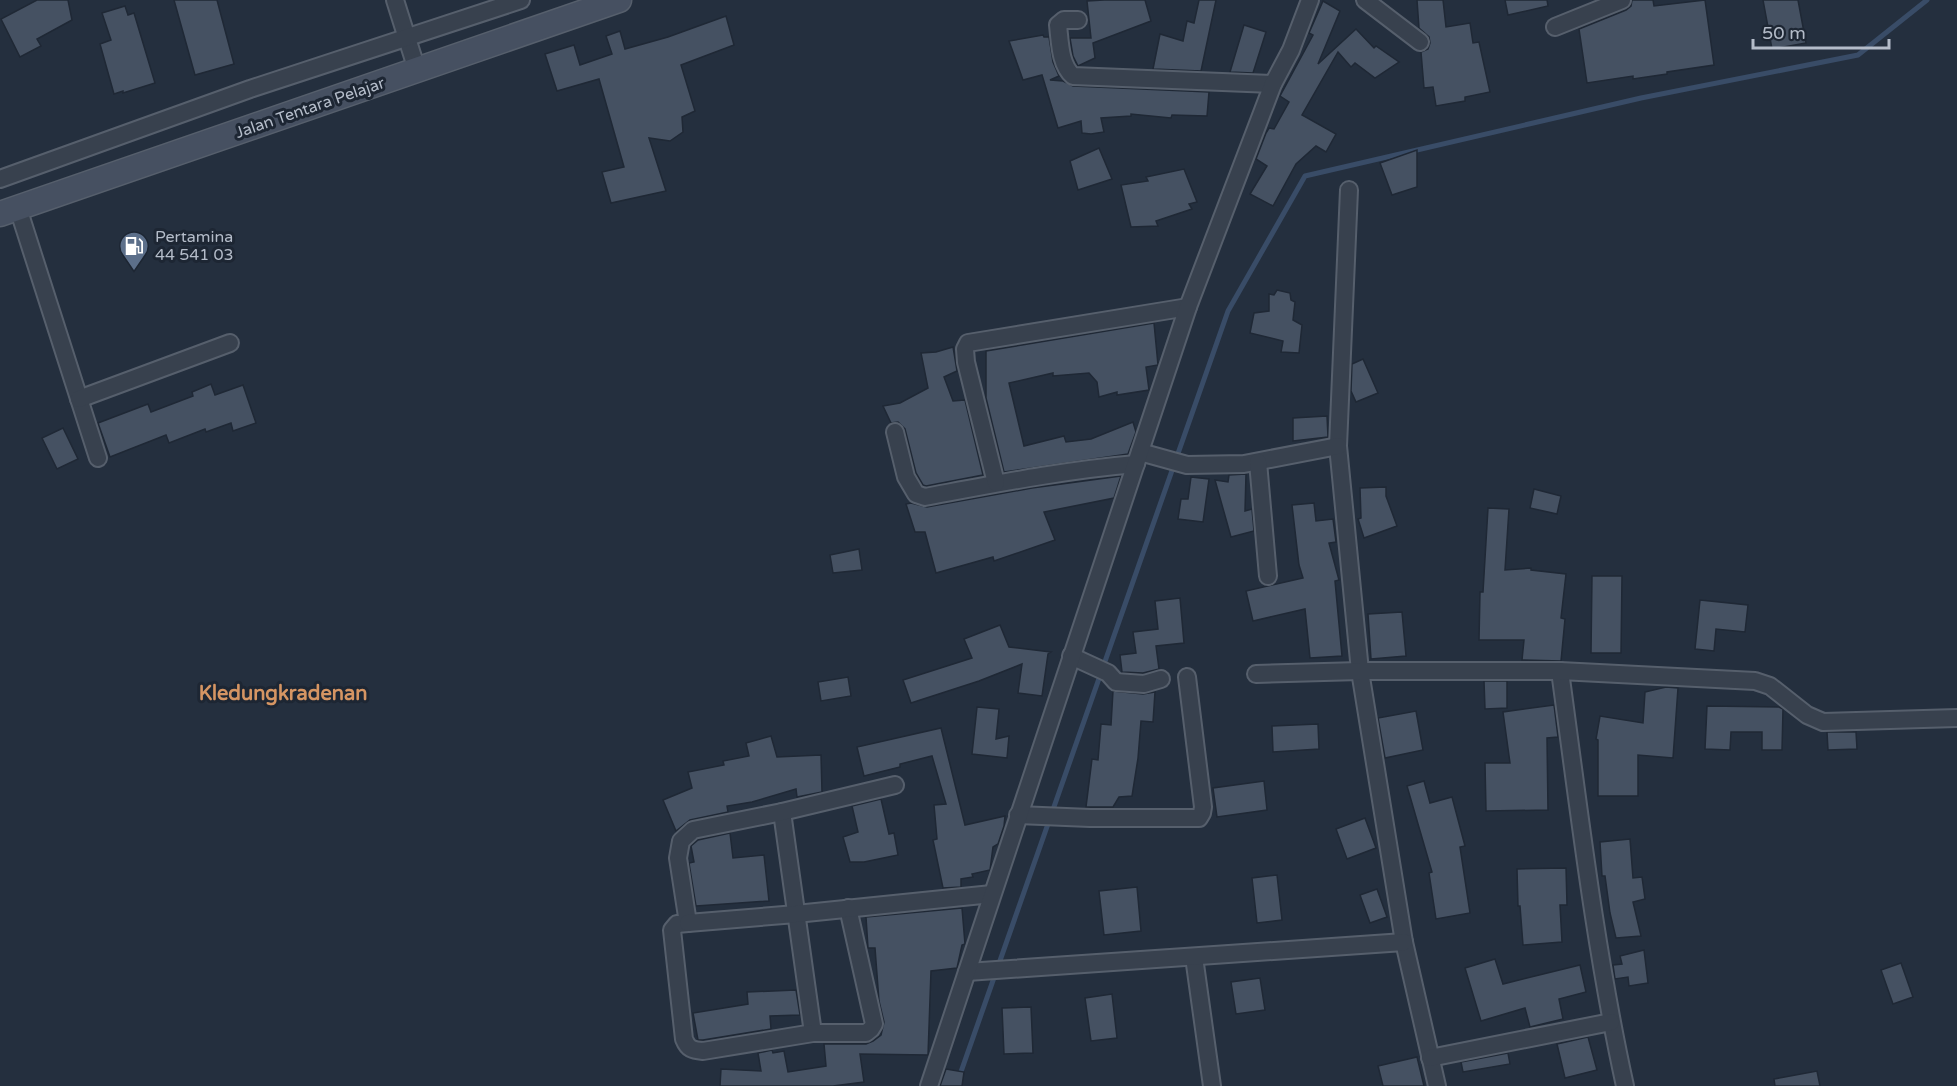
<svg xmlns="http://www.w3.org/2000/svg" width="1957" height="1086" font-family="'Varela Round',sans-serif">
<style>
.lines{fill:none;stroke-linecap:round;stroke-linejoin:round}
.stream{stroke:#394c67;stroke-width:5}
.building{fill:#455162;stroke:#1f2835;stroke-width:1.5}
.minor-casing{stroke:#565f6c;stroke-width:20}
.secondary-casing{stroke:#565f6c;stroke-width:27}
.minor{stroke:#38414e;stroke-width:16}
.secondary{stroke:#465061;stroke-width:24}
.labels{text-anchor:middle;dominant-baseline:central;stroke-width:6;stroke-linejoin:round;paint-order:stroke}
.street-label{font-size:16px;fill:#b4bcc9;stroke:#1d2633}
.poi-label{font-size:16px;fill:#b4bcc9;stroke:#1d2633;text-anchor:start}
.quarter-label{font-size:20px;font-weight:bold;fill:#d59563;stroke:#1d2633}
</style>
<rect width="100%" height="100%" fill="#242f3e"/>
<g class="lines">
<polyline class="stream" points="956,1086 1228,311 1305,176 1641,98 1858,55 1927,0"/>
</g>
<g class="building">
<polygon points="37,0 68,0 72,20 37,39 41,46 20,57 1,19"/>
<polygon points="174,0 217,0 234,64 195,75"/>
<polygon points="1104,0 1145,0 1151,21 1093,43 1095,58 1078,66 1073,56 1070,38 1091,38 1087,1"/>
<polygon points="1199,0 1216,0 1201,71 1153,69 1160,34 1183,41 1187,21 1194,23"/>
<polygon points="1417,0 1443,0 1446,27 1470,23 1473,43 1479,42 1490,92 1465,97 1465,101 1436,106 1433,87 1424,88 1421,52 1428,49 1430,43 1429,37 1419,28"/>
<polygon points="1505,0 1547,0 1548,6 1508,15"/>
<polygon points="1632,0 1653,0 1654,6 1705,0 1714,65 1667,72 1667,74 1633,79 1633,76 1587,83 1579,29 1626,10 1631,6"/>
<polygon points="1763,0 1798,0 1806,43 1772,49"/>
<polygon points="1323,1 1340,11 1318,64 1356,29 1374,48 1376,46 1399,62 1375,78 1355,63 1351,67 1338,52 1302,115 1336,134 1326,152 1316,146 1296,164 1273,206 1250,194 1267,166 1256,159 1266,133 1269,128 1274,129 1289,102 1280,96 1313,35 1309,33"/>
<polygon points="125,6 128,15 134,13 155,83 123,93 123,91 114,94 100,44 111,40 102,13"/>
<polygon points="726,16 734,45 681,65 695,111 682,117 683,132 670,141 649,138 666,191 611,203 602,172 624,167 599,79 557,91 545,54 574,45 580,65 612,54 606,36 620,31 625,49 668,37"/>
<polygon points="1244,25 1266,32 1253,73 1230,72"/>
<polygon points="1043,35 1044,37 1049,37 1053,62 1059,76 1050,80 1063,81 1073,86 1209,92 1207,116 1172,115 1171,118 1131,114 1131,116 1101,118 1104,132 1091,134 1082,133 1081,121 1058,128 1042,75 1023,80 1009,41"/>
<polygon points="1099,148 1112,179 1078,190 1070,161"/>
<polygon points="1417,150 1417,187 1392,195 1380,163"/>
<polygon points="1184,169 1197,202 1189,204 1192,209 1156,221 1158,226 1131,227 1121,185 1148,181 1146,177"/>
<polygon points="1277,290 1290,293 1291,300 1295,302 1293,320 1302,325 1299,353 1281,352 1283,341 1250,333 1254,313 1269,311 1269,294 1274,295"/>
<polygon points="1154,323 1158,365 1146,367 1149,390 1117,395 1117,392 1099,397 1097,382 1089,373 1053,376 1053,373 1009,383 1024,446 1064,436 1066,442 1091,439 1133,422 1136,432 1128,454 1004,472 986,398 986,351"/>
<polygon points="953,347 957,371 944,377 953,401 965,400 983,475 926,486 923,485 916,473 905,429 898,422 891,423 883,406 900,403 928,388 921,353 936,352"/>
<polygon points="1363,359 1378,393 1356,402 1351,391 1352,364"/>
<polygon points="211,384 215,395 243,385 256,423 233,431 231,423 206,432 205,429 169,443 166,435 110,457 98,423 148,404 151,412 193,396 192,392"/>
<polygon points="1327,416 1328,437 1293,441 1293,418"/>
<polygon points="63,428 78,459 57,469 42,438"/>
<polygon points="1246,474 1245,511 1252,509 1254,531 1231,537 1215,480 1228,482 1229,475"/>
<polygon points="1121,476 1114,498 1044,512 1055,540 994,561 993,557 936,573 925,532 915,532 906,504 911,503 927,507 1032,488"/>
<polygon points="1191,477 1209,479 1203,522 1178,519 1181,499 1188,499"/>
<polygon points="1386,487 1386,496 1397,526 1364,538 1358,519 1361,518 1360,488"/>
<polygon points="1534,489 1561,496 1557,514 1530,508"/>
<polygon points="1314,503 1316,521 1333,519 1336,542 1329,543 1339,580 1335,581 1342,656 1310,658 1305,609 1253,621 1246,591 1303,578 1299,565 1292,505"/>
<polygon points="1488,508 1509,509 1505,570 1531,568 1531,570 1566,574 1561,618 1565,619 1561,661 1522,660 1524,640 1479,640 1480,592 1483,592"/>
<polygon points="859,549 862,570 833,573 830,555"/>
<polygon points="1592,576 1622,576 1621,653 1591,653"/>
<polygon points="1180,598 1184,643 1156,646 1159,669 1143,673 1122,672 1120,655 1136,653 1133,632 1158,629 1155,601"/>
<polygon points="1700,600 1748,605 1745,632 1716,629 1714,651 1695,649"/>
<polygon points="1402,612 1406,656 1371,659 1368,614"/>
<polygon points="1000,625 1009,647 1051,652 1048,654 1042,696 1018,693 1022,664 979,681 911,703 903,680 972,658 964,639"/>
<polygon points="848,677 851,696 821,701 818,682"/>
<polygon points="1484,681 1507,681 1507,708 1485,709"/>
<polygon points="1666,687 1678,688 1673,758 1638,755 1638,796 1598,796 1598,740 1596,739 1600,716 1643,723 1645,692"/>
<polygon points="1113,691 1143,694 1155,692 1153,722 1141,721 1138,758 1132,796 1119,797 1113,807 1086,807 1092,759 1098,760 1101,724 1111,725"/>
<polygon points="1554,705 1558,737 1547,738 1548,810 1486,811 1485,763 1510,763 1503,712"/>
<polygon points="1707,706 1779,707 1783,709 1782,750 1762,750 1762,732 1731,732 1730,750 1705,749"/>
<polygon points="977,707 999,709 996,739 1009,736 1007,758 972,754"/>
<polygon points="1416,711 1423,750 1385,758 1378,718"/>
<polygon points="1318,724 1319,749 1273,752 1272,726"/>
<polygon points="941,728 965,825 1005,816 1004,826 998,844 993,847 990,870 972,874 973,877 961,879 961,887 943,888 933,840 937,839 934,805 946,804 932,756 900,764 900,767 864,776 857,747"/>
<polygon points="1827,732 1856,732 1857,749 1828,750"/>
<polygon points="771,736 777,757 821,755 822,792 797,797 796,789 752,802 727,806 728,812 690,820 676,831 663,800 692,788 688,772 724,765 723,761 749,756 746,743"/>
<polygon points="1264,781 1267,810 1217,817 1213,788"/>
<polygon points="1424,781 1430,803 1452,797 1465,846 1460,847 1470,913 1436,919 1429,873 1432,872 1407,786"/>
<polygon points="881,799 889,834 894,833 898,855 864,862 850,862 843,837 858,832 852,806"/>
<polygon points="1365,818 1376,848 1347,859 1336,829"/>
<polygon points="730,833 733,858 764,855 769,901 696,906 689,863 694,862 691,846 698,840"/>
<polygon points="1630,839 1633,878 1642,877 1645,899 1633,902 1641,936 1616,938 1610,913 1605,876 1602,876 1600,842"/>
<polygon points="1566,868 1567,905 1560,905 1562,942 1523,945 1520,906 1518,906 1517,869"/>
<polygon points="1277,875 1282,920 1257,923 1252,878"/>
<polygon points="1137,887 1141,931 1104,935 1099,891"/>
<polygon points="1377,889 1387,917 1370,923 1360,895"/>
<polygon points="962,908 965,944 962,945 957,968 931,971 928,1055 860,1054 864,1082 833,1086 720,1086 721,1069 761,1071 758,1053 772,1050 773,1053 784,1051 788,1072 826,1066 824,1044 866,1044 873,1041 881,1035 884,1022 879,1001 875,948 868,948 866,917"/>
<polygon points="1644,950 1648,983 1629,986 1628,977 1615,979 1613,965 1622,964 1620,956"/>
<polygon points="1495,959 1503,984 1580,965 1586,992 1559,999 1563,1019 1530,1027 1525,1008 1481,1021 1465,968"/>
<polygon points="1901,963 1913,997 1893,1004 1881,970"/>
<polygon points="1260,978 1265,1010 1236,1014 1231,982"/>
<polygon points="796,990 800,1015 770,1016 771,1029 703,1040 698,1040 693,1013 748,1004 747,992"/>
<polygon points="1112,994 1117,1038 1091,1041 1085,998"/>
<polygon points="1031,1007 1033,1053 1004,1054 1002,1008"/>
<polygon points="1588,1037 1597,1070 1565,1078 1557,1044"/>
<polygon points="1508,1053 1510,1064 1463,1072 1461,1062"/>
<polygon points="1417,1057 1424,1086 1383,1086 1378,1066"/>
<polygon points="946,1069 964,1072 962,1086 940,1086"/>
<polygon points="1817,1071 1820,1086 1775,1086 1774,1079"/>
</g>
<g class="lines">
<g class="minor-casing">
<g id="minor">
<polyline points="395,0 417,70"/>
<polyline points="1365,0 1420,42"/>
<path d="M1078,20H1064L1058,25C1060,42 1060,65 1073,76L1273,84"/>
<polyline points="1555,27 1622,0"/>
<polyline points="0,179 250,89 521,0"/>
<polyline points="1349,190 1338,446 1360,671 1404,942 1437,1086"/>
<polyline points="18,208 98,458"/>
<polyline points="79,399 230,343"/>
<path d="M895,432L906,477L916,494L925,497C995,484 1065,470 1136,464"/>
<polyline points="1140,452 1187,465 1244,464 1338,446"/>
<polyline points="1258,462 1268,576"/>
<polyline points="996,483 966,362 965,349 968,343 1188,307"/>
<polyline points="1071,656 1108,673 1116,682 1144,684 1161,679"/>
<path d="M1560,671C1579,810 1595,949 1625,1086"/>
<polyline points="1256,674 1360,671 1560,671 1755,681 1770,686 1807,715 1823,722 1957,718"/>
<polyline points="782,812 813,1033"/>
<polyline points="1018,815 1090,818 1199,818 1202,813 1203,807 1187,677"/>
<path d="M848,908L874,1024L871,1029L866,1033H813L703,1051C692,1050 688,1049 684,1039L672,930L677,924L688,923L678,858L681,841L693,830L782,812L895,785"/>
<polyline points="688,923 796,914 992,894"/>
<polyline points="1194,957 1212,1086"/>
<polyline points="967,972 1404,942"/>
<polyline points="1430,1058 1611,1022"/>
<polyline points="929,1086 1188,307 1273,84 1291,50 1310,0"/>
</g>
</g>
<g class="secondary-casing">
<polyline id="secondary" points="0,214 619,0"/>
</g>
<use href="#minor" class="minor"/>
<use href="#secondary" class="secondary"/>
</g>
<defs>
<g id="fuel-pin" transform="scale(1.5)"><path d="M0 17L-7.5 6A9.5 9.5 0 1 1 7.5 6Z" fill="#5c6f8a" stroke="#1d2633"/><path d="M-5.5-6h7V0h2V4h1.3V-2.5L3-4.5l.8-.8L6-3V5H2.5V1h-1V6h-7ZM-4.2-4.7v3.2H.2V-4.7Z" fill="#fff"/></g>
</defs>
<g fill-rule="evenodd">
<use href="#fuel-pin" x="134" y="246"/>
</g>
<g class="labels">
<g class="street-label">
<text transform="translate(310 108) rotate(-19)">Jalan Tentara Pelajar</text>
</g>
<g class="poi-label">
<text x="155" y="237">Pertamina<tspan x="155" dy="18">44 541 03</tspan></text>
</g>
<g class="quarter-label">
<text x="283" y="694">Kledungkradenan</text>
</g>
</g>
<path d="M1753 39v9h136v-9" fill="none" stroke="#b4bcc9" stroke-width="3"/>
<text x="1762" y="39" font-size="18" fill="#b4bcc9" stroke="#1d2633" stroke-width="4.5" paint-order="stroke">50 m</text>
</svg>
